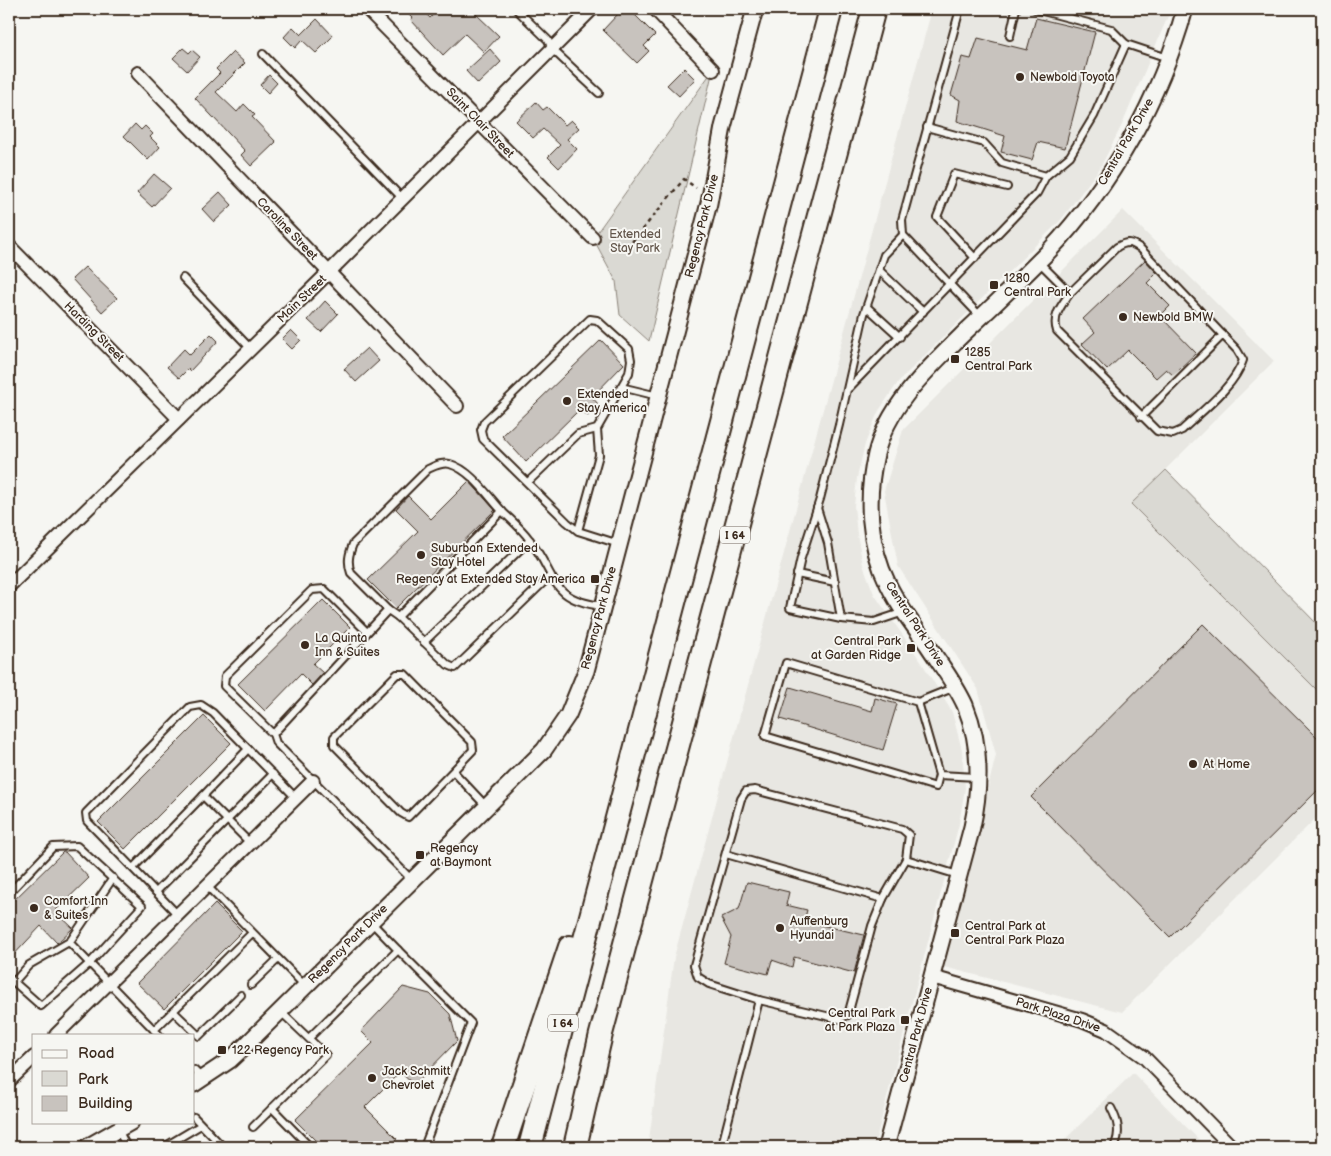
<svg xmlns="http://www.w3.org/2000/svg" width="1331" height="1156" font-family="'Balsamiq Sans',sans-serif">
<style>
.built{fill:#e8e7e2}
.green{fill:#dad9d3;stroke:#8a8278}
.building{fill:#c8c3be;stroke:#3b2a1e}
.lines{fill:none;stroke-linecap:round;stroke-linejoin:round}
.service-casing{stroke:#3b2a1e;stroke-width:10}
.minor-casing{stroke:#3b2a1e;stroke-width:16}
.tertiary-casing{stroke:#3b2a1e;stroke-width:19}
.motorway-casing{stroke:#3b2a1e;stroke-width:26}
.path{stroke:#3b2a1e;stroke-width:2.5;stroke-dasharray:4 4;stroke-linecap:butt}
.service{stroke:#f6f6f2;stroke-width:6}
.minor{stroke:#f6f6f2;stroke-width:12}
.tertiary{stroke:#f6f6f2;stroke-width:15}
.motorway{stroke:#f6f6f2;stroke-width:22}
.poi-dot{fill:#3b2a1e;stroke:#f6f6f2;stroke-width:2}
.labels{text-anchor:middle;dominant-baseline:central;stroke-width:4;stroke-linejoin:round;paint-order:stroke}
.shield{fill:#f6f6f2;stroke:#73675e;stroke-width:1}
.shield-label{font-size:11px;font-weight:bold;fill:#3b2a1e}
.poi-label{font-size:12px;fill:#3b2a1e;stroke:#f6f6f2;text-anchor:start}
.street-label{font-size:12px;fill:#3b2a1e;stroke:#f6f6f2}
.park-label{font-size:12px;fill:#63564b;stroke:#f6f6f2}
</style>
<rect width="100%" height="100%" fill="#f6f6f2"/>
<filter id="ink" filterUnits="userSpaceOnUse"><feTurbulence type="fractalNoise" baseFrequency=".02" numOctaves="2"/><feDisplacementMap in="SourceGraphic" scale="10" xChannelSelector="R" yChannelSelector="G"/><feConvolveMatrix kernelMatrix="1 2 1 2 8 2 1 2 1" color-interpolation-filters="sRGB"/></filter>
<g filter="url(#ink)">
<g class="built">
<polygon points="932,9 1171,9 1122,125 1100,168 1060,221 899,381 878,412 865,444 857,478 854,506 857,534 863,565 874,594 922,663 952,712 962,750 965,788 959,824 874,1147 648,1147 674,957"/>
<polygon points="1123,210 1274,361 1131,504 1322,695 1322,812 1122,1012 944,967 996,755 978,689 898,566 884,491 903,430"/>
<polygon points="1133,1073 1206,1147 1057,1147"/>
</g>
<g class="green">
<polygon points="713,70 649,341 620,315 616,281 593,238"/>
<polygon points="1166,470 1322,629 1322,695 1131,504"/>
</g>
<g class="building">
<polygon points="403,9 421,9 430,18 439,9 450,9 454,13 458,9 481,9 476,14 499,36 484,52 465,34 443,55 411,20 412,18"/>
<polygon points="611,9 629,9 655,35 644,46 649,51 637,63 603,30 617,15"/>
<polygon points="1036,18 1095,32 1065,148 1038,142 1032,160 1001,152 1005,136 957,121 960,100 951,95 962,57 971,59 978,38 1027,50"/>
<polygon points="317,19 333,36 316,53 302,40 295,48 284,37 293,27 301,35"/>
<polygon points="183,48 189,53 192,50 200,57 187,71 173,58"/>
<polygon points="490,49 501,62 478,84 466,71"/>
<polygon points="233,52 245,63 216,92 237,112 244,104 255,115 252,117 276,142 251,166 241,155 245,151 195,98 220,73 216,69"/>
<polygon points="684,68 695,79 679,96 667,85"/>
<polygon points="269,75 277,83 268,93 260,85"/>
<polygon points="536,102 543,110 547,107 565,125 571,120 579,128 567,139 577,149 559,168 548,157 560,145 543,129 533,138 516,121"/>
<polygon points="135,124 141,130 145,126 153,134 150,137 160,147 148,160 124,136"/>
<polygon points="154,174 170,188 152,207 137,193"/>
<polygon points="220,192 232,205 214,222 202,209"/>
<polygon points="1145,260 1157,273 1147,283 1170,306 1160,316 1196,353 1173,375 1166,369 1156,378 1128,350 1107,370 1082,344 1095,332 1083,319"/>
<polygon points="85,267 117,298 102,312 72,279"/>
<polygon points="325,301 338,314 321,332 308,320"/>
<polygon points="291,330 301,340 292,349 282,339"/>
<polygon points="211,334 218,341 190,371 188,369 179,378 167,367 184,349 190,355"/>
<polygon points="601,340 624,364 592,397 598,404 588,416 580,409 526,462 502,436"/>
<polygon points="367,348 379,361 356,382 344,369"/>
<polygon points="469,481 495,510 396,608 368,580 418,531 396,509 408,496 431,519"/>
<polygon points="323,600 350,627 313,664 323,673 312,685 301,674 265,711 238,684"/>
<polygon points="1203,624 1322,742 1322,786 1170,937 1031,797"/>
<polygon points="790,687 872,711 875,698 897,704 883,750 780,719"/>
<polygon points="204,716 231,743 125,849 98,822"/>
<polygon points="63,852 65,852 89,878 55,911 73,928 57,943 41,926 9,960 9,905"/>
<polygon points="747,882 789,892 786,905 807,910 804,921 864,935 854,973 794,957 792,967 772,960 768,974 724,963 731,937 721,918 739,909"/>
<polygon points="215,904 242,931 164,1009 137,983"/>
<polygon points="403,987 430,994 450,1014 457,1041 414,1085 400,1072 365,1107 397,1139 388,1147 322,1147 295,1120 373,1043 361,1031"/>
</g>
<g class="lines">
<g class="service-casing">
<g id="service">
<polyline points="516,9 548,40 552,49 599,93"/>
<polyline points="960,9 902,220 903,235 981,317"/>
<polyline points="1035,9 1111,29 1126,44 1168,58"/>
<polyline points="1010,36 1016,9"/>
<polyline points="263,54 403,199"/>
<polyline points="1046,176 1070,156 1094,116 1126,44"/>
<polyline points="903,235 884,255 864,314 839,425 820,499 801,558 790,608 841,619 874,622 904,612"/>
<polyline points="975,258 937,217 954,174 1007,187"/>
<path d="M1039,262L1070,293L1117,247C1127,241 1131,242 1140,248L1237,350L1243,360C1235,386 1202,411 1182,430L1173,434L1157,431L1057,331C1052,316 1061,306 1070,293"/>
<polyline points="879,270 923,312"/>
<polyline points="183,278 251,349"/>
<polyline points="867,307 900,337"/>
<polyline points="621,387 658,396"/>
<polyline points="849,388 1037,193 1046,176 1002,163 984,143 927,127"/>
<polyline points="1141,417 1223,335"/>
<polyline points="528,482 578,434 597,429"/>
<polyline points="817,508 828,543 841,619"/>
<polyline points="578,531 599,455 597,429 629,373 631,360 629,349 597,320 590,319 484,422 481,430 483,439 567,522 578,531 619,544"/>
<polyline points="797,574 835,582"/>
<path d="M388,610L351,573C347,562 349,554 353,544L428,469C435,466 442,462 450,464C471,470 488,496 502,511"/>
<polyline points="398,617 448,665 455,668 550,576"/>
<polyline points="367,632 324,589 312,590 225,676 224,686 273,734 276,743 412,880"/>
<polyline points="424,642 530,540"/>
<polyline points="918,702 955,687"/>
<path d="M273,734L388,610L398,617L502,511C511,520 522,529 529,539C557,575 548,599 602,606"/>
<polyline points="248,749 203,796 251,844"/>
<polyline points="453,771 473,750 472,742 405,674 397,674 334,737 334,745 401,813 408,817 453,771 486,806"/>
<polyline points="939,775 918,702 786,663 765,736 936,787 939,775 977,777"/>
<polyline points="726,854 883,899"/>
<polyline points="133,868 203,796"/>
<polyline points="208,887 305,986"/>
<polyline points="156,892 273,774"/>
<polyline points="9,893 53,847 77,846 142,906 90,963 41,1006 14,982"/>
<polyline points="179,916 87,821 86,813 190,707 201,705 213,713 296,798"/>
<polyline points="69,943 113,878"/>
<polyline points="398,950 471,1023 424,1147"/>
<polyline points="9,978 14,982 29,965 69,942 159,1035"/>
<polyline points="251,985 278,959"/>
<polyline points="759,1000 839,1019 848,1015 872,926 883,899 906,859"/>
<polyline points="173,1011 199,1036 241,995"/>
<polyline points="9,1018 9,1023"/>
<polyline points="154,1030 252,933"/>
<polyline points="309,1038 398,950 371,922"/>
<polyline points="194,1070 202,1078"/>
<polyline points="272,1108 310,1147"/>
<path d="M1111,1108C1118,1121 1121,1133 1114,1147"/>
<polyline points="194,1117 223,1147"/>
<polyline points="253,1127 326,1055 280,1011"/>
<polyline points="118,1130 127,1147"/>
<polyline points="164,1147 201,1125"/>
<polyline points="726,1147 722,1145 759,1000 709,984 698,977 694,965 741,799 746,791 755,790 902,829 909,835 906,859 958,875"/>
</g>
</g>
<g class="minor-casing">
<g id="minor">
<polyline points="367,9 593,238"/>
<polyline points="655,9 713,70"/>
<polyline points="138,73 457,406"/>
<polyline points="9,246 179,419"/>
<polyline points="9,586 329,272 592,9"/>
<polyline points="932,977 1082,1020 1106,1030 1144,1057 1232,1147"/>
<polyline points="56,1035 313,781"/>
<polyline points="9,1081 34,1057"/>
</g>
</g>
<g class="tertiary-casing">
<g id="tertiary">
<polyline points="194,1084 230,1060 245,1046 544,750 568,715 586,671 709,203 723,127 755,9"/>
<polyline points="87,1147 131,1122"/>
<path d="M886,1147L972,827C981,786 981,744 965,705C955,683 940,664 927,644C913,625 898,605 888,584C868,544 866,496 876,454C888,405 928,369 962,335C991,308 1020,280 1048,252C1112,185 1160,98 1185,9"/>
</g>
</g>
<g class="motorway-casing">
<g id="motorway">
<polyline points="503,1147 570,947"/>
<polyline points="530,1147 831,9"/>
<polyline points="575,1147 601,1034 874,9"/>
</g>
</g>
<polyline class="path" points="627,248 684,179 696,188"/>
<use href="#service" class="service"/>
<use href="#minor" class="minor"/>
<use href="#tertiary" class="tertiary"/>
<use href="#motorway" class="motorway"/>
</g>
</g>
<g class="poi-dot">
<circle cx="1020" cy="77" r="5"/>
<rect x="989" y="280" width="10" height="10" rx="2.5"/>
<circle cx="1123" cy="317" r="5"/>
<rect x="950" y="354" width="10" height="10" rx="2.5"/>
<circle cx="567" cy="401" r="5"/>
<circle cx="421" cy="555" r="5"/>
<rect x="590" y="574" width="10" height="10" rx="2.5"/>
<circle cx="305" cy="645" r="5"/>
<rect x="906" y="643" width="10" height="10" rx="2.5"/>
<circle cx="1193" cy="764" r="5"/>
<rect x="415" y="850" width="10" height="10" rx="2.5"/>
<circle cx="34" cy="908" r="5"/>
<circle cx="780" cy="928" r="5"/>
<rect x="950" y="928" width="10" height="10" rx="2.5"/>
<rect x="900" y="1015" width="10" height="10" rx="2.5"/>
<rect x="217" y="1045" width="10" height="10" rx="2.5"/>
<circle cx="372" cy="1078" r="5"/>
</g>
<g class="labels">
<g class="shield">
<rect x="720" y="526.5" width="30" height="17" rx="4"/>
<rect x="548" y="1014.5" width="30" height="17" rx="4"/>
</g>
<g class="shield-label">
<text x="735" y="535">I 64</text>
<text x="563" y="1023">I 64</text>
</g>
<g class="poi-label">
<text x="1030" y="77">Newbold Toyota</text>
<text x="1004" y="278">1280<tspan x="1004" dy="14">Central Park</tspan></text>
<text x="1133" y="317">Newbold BMW</text>
<text x="965" y="352">1285<tspan x="965" dy="14">Central Park</tspan></text>
<text x="577" y="394">Extended<tspan x="577" dy="14">Stay America</tspan></text>
<text x="431" y="548">Suburban Extended<tspan x="431" dy="14">Stay Hotel</tspan></text>
<text x="585" y="579" text-anchor="end">Regency at Extended Stay America</text>
<text x="315" y="638">La Quinta<tspan x="315" dy="14">Inn &amp; Suites</tspan></text>
<text x="901" y="641" text-anchor="end">Central Park<tspan x="901" dy="14">at Garden Ridge</tspan></text>
<text x="1203" y="764">At Home</text>
<text x="430" y="848">Regency<tspan x="430" dy="14">at Baymont</tspan></text>
<text x="44" y="901">Comfort Inn<tspan x="44" dy="14">&amp; Suites</tspan></text>
<text x="790" y="921">Auffenburg<tspan x="790" dy="14">Hyundai</tspan></text>
<text x="965" y="926">Central Park at<tspan x="965" dy="14">Central Park Plaza</tspan></text>
<text x="895" y="1013" text-anchor="end">Central Park<tspan x="895" dy="14">at Park Plaza</tspan></text>
<text x="232" y="1050">122 Regency Park</text>
<text x="382" y="1071">Jack Schmitt<tspan x="382" dy="14">Chevrolet</tspan></text>
</g>
<g class="street-label">
<text transform="translate(480 123) rotate(46)">Saint Clair Street</text>
<text transform="translate(1126 142) rotate(-60)">Central Park Drive</text>
<text transform="translate(702 226) rotate(-76)">Regency Park Drive</text>
<text transform="translate(287 229) rotate(46)">Caroline Street</text>
<text transform="translate(302 299) rotate(-44)">Main Street</text>
<text transform="translate(94 332) rotate(45)">Harding Street</text>
<text transform="translate(599 618) rotate(-75)">Regency Park Drive</text>
<text transform="translate(915 624) rotate(57)">Central Park Drive</text>
<text transform="translate(348 944) rotate(-45)">Regency Park Drive</text>
<text transform="translate(1058 1015) rotate(18)">Park Plaza Drive</text>
<text transform="translate(916 1035) rotate(-75)">Central Park Drive</text>
</g>
<g class="park-label">
<text x="635" y="234">Extended<tspan x="635" dy="14">Stay Park</tspan></text>
</g>
</g>
<rect width="1331" height="1156" fill="none" stroke="#f6f6f2" stroke-width="30"/>
<rect x="15" y="15" width="1301" height="1126" fill="none" stroke="#3b2a1e" stroke-width="2" filter="url(#ink)"/>
<rect x="32" y="1034" width="162" height="90" fill="#f6f6f2" stroke="#aba49d"/>
<rect x="42" y="1050" width="25" height="8" fill="#f6f6f2" stroke="#aba49d"/>
<text x="78" y="1058" font-size="15" fill="#3b2a1e">Road</text>
<rect x="42" y="1071" width="25" height="15" fill="#dad9d3" stroke="#aba49d"/>
<text x="78" y="1084" font-size="15" fill="#3b2a1e">Park</text>
<rect x="42" y="1096" width="25" height="15" fill="#c8c3be" stroke="#aba49d"/>
<text x="78" y="1108" font-size="15" fill="#3b2a1e">Building</text>
</svg>
